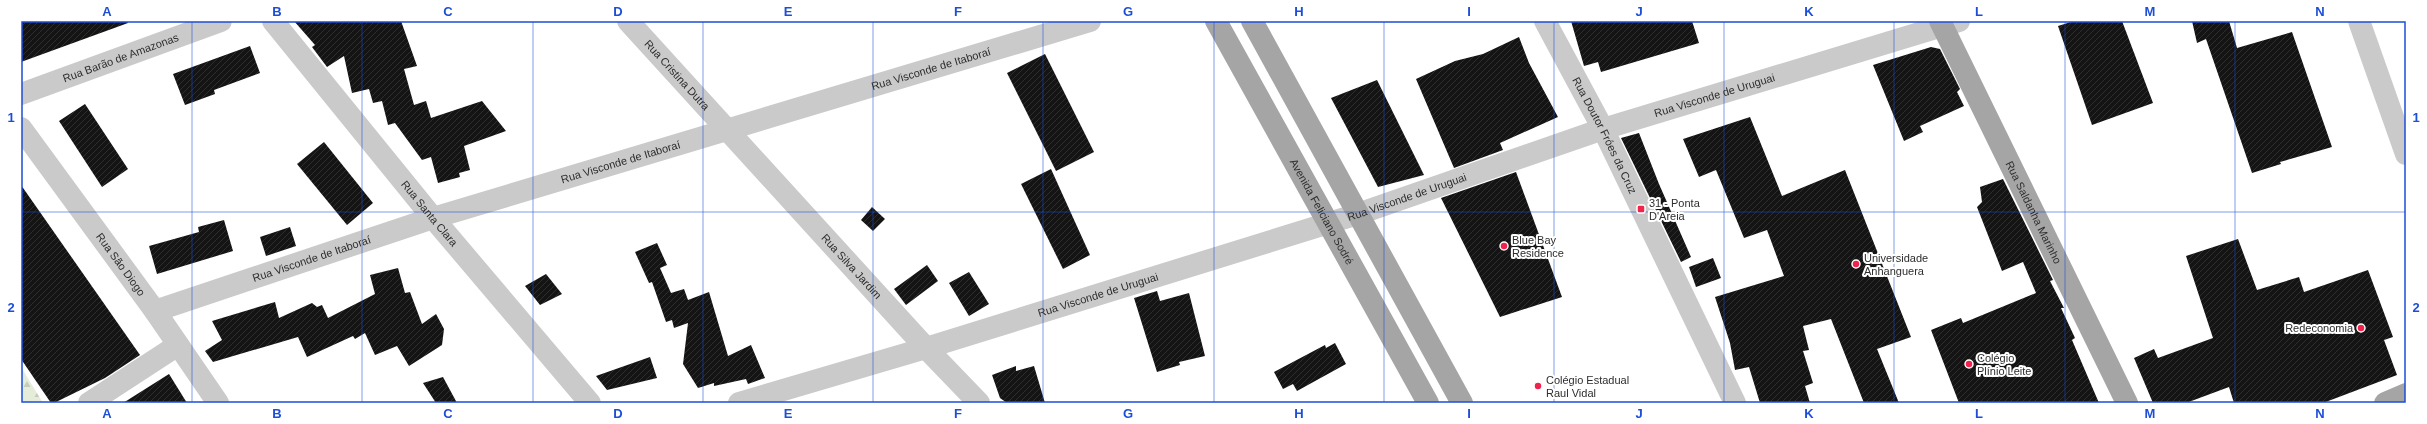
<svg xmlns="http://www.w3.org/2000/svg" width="2427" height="424" font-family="Arial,sans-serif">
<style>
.forest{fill:url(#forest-firs)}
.building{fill:url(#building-hatch)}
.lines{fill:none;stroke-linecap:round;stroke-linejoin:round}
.minor{stroke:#cacaca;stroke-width:22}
.major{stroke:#a5a5a5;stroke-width:22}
.grid{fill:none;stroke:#1d4ed8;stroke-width:1;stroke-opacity:0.55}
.poi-dot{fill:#f1234d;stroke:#fff;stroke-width:1.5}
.labels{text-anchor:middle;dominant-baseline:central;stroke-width:4;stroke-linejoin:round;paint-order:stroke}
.street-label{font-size:11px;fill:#2d2d2d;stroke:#fff}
.poi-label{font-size:11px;fill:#2d2d2d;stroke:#fff;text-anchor:start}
.neatline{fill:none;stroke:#1d4ed8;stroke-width:1.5}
.grid-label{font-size:13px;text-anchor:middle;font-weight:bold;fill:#1d4ed8}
</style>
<defs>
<pattern id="forest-firs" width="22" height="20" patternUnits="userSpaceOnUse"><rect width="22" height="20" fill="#e6ecda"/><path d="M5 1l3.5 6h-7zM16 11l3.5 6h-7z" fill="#c6cbbb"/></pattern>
<pattern id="building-hatch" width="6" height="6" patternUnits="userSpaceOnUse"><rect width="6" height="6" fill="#141414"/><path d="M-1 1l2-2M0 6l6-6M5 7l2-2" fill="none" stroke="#2e2e2e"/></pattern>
</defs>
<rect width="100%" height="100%" fill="#fff"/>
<polygon class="forest" points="21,367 43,403 21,403"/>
<g class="building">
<polygon points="21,21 127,21 128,23 21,62"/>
<polygon points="294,21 401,21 417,66 404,69 414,105 426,101 431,118 482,101 506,131 464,146 470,170 459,173 460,177 438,183 431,157 422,160 395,123 388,125 382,101 373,103 369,89 352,93 344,56 327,67 312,47 315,45"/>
<polygon points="1571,21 1692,21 1699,43 1601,72 1598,62 1584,66"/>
<polygon points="2074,21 2122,21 2153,103 2092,125 2058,26"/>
<polygon points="2192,21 2229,21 2237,48 2292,32 2332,147 2280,162 2281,164 2252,173 2206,39 2197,43"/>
<polygon points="1519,37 1529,63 1558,117 1500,143 1503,150 1454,168 1416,79 1455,61 1483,54"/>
<polygon points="250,46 260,73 214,90 215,94 185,105 173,74"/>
<polygon points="1931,47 1940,49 1960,89 1957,92 1964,106 1920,126 1923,132 1904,141 1873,65"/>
<polygon points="1045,54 1094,152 1056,171 1007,73"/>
<polygon points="1377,80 1424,175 1378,187 1331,98"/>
<polygon points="85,104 128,169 102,187 59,121"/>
<polygon points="1750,117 1782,196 1845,170 1911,337 1877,349 1899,403 1864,403 1831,319 1803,326 1809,350 1803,351 1813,383 1805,386 1810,403 1760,403 1749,367 1735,370 1730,343 1715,297 1784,276 1767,230 1744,238 1716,170 1699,177 1683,139"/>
<polygon points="1639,133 1659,184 1691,257 1681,262 1621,138"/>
<polygon points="324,142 373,203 347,225 297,164"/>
<polygon points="1051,169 1090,255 1063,269 1021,184"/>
<polygon points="1516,172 1562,297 1500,317 1441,198"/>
<polygon points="2003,179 2053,280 2050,281 2064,308 2061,308 2075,338 2072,340 2099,403 1959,403 1931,330 1961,318 1963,323 2036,293 2023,262 2002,271 1977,207 1982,202 1980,187"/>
<polygon points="21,185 140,355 105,378 54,403 51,403 21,359"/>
<polygon points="872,207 885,219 873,231 861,220"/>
<polygon points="224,220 233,251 157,274 149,246 199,232 198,227"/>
<polygon points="290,227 296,246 266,256 260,237"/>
<polygon points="2238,239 2257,290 2299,277 2304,292 2368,270 2393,337 2384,340 2397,375 2323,403 2234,403 2229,387 2186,403 2153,403 2134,358 2154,349 2158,358 2213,338 2186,256"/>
<polygon points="657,243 667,265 660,268 671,293 684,289 688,300 709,292 728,356 751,345 765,378 748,384 746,379 714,386 714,383 698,388 683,364 688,323 674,328 672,320 666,322 652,282 649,283 635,252"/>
<polygon points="1713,258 1721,278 1696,287 1689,267"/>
<polygon points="927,265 938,281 906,305 894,289"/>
<polygon points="398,268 405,293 410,292 422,324 436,314 444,329 442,345 409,366 397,346 375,355 365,333 355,339 353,336 307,357 298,337 213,362 205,351 222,340 212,321 275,302 279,318 312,303 317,307 322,305 328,318 375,294 370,275"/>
<polygon points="969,272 989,304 969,316 949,283"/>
<polygon points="546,274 562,294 540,305 525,286"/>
<polygon points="1157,291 1160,301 1189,293 1205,356 1179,362 1180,365 1157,372 1134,298"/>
<polygon points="1335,343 1346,364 1297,391 1293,384 1283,389 1274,372 1325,345 1326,348"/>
<polygon points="650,357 657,378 607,390 596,376"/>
<polygon points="1016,366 1016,371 1034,366 1045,403 1007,403 1000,398 992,375"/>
<polygon points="169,374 187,403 123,403"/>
<polygon points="443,377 457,403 436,403 423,383"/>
</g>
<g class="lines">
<g class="minor">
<path id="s1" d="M273,21L433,218L590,403"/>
<path id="s2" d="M628,21L926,348L979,403"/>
<path id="s3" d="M1545,21L1603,129L1735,403"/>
<polyline points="2359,21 2406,154"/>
<path id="s4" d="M21,94L221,21"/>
<path id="s5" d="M21,128L155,311L218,403"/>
<path id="s6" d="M155,311L433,218L1090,21"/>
<polyline points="89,403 178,345"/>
<path id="s7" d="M739,403L926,348L1358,214L1603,129L1959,21"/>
</g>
<g class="major">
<path id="s8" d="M1216,21L1428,403"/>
<polyline points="1252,21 1462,403"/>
<path id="s9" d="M1940,21L2127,403"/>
<polyline points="2385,403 2406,394"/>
</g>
</g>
<path class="grid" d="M192,21V403M362,21V403M533,21V403M703,21V403M873,21V403M1043,21V403M1214,21V403M1384,21V403M1554,21V403M1724,21V403M1894,21V403M2065,21V403M2235,21V403M21,212H2406"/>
<g class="poi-dot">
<rect x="1637" y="205" width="8" height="8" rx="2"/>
<circle cx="1504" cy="246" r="4"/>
<circle cx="1856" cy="264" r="4"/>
<circle cx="2361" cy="328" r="4"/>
<circle cx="1969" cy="364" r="4"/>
<circle cx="1538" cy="386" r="4"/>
</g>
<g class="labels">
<g class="street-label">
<text stroke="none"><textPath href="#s4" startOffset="106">Rua Barão de Amazonas</textPath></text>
<text stroke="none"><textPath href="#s6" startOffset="813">Rua Visconde de Itaboraí</textPath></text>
<text stroke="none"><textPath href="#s2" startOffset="73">Rua Cristina Dutra</textPath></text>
<text stroke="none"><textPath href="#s7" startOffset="1023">Rua Visconde de Uruguai</textPath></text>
<text stroke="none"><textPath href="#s3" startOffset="129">Rua Doutor Fróes da Cruz</textPath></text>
<text stroke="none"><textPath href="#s6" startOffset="489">Rua Visconde de Itaboraí</textPath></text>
<text stroke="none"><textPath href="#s7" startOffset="699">Rua Visconde de Uruguai</textPath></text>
<text stroke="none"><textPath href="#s8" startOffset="218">Avenida Feliciano Sodré</textPath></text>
<text stroke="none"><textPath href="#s9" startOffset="213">Rua Saldanha Marinho</textPath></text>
<text stroke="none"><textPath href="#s1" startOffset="248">Rua Santa Clara</textPath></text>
<text stroke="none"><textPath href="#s6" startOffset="165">Rua Visconde de Itaboraí</textPath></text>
<text stroke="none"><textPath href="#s5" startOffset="169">Rua São Diogo</textPath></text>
<text stroke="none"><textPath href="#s2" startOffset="332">Rua Silva Jardim</textPath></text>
<text stroke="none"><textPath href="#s7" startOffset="375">Rua Visconde de Uruguai</textPath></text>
</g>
<g class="poi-label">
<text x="1649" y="203">31 - Ponta<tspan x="1649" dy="13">D'Areia</tspan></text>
<text x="1512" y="240">Blue Bay<tspan x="1512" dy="13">Residence</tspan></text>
<text x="1864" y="258">Universidade<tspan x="1864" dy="13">Anhanguera</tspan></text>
<text x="2353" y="328" text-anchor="end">Redeconomia</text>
<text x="1977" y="358">Colégio<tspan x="1977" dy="13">Plínio Leite</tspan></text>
<text x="1546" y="380">Colégio Estadual<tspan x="1546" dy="13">Raul Vidal</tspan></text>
</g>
</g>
<rect width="2427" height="424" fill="none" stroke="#ffffff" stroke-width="44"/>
<rect x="22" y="22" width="2383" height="380" class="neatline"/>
<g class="grid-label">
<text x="107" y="16">A</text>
<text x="277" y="16">B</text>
<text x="448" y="16">C</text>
<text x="618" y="16">D</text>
<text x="788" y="16">E</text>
<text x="958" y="16">F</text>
<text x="1128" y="16">G</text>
<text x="1299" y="16">H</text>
<text x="1469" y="16">I</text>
<text x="1639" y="16">J</text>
<text x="1809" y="16">K</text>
<text x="1979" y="16">L</text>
<text x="2150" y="16">M</text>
<text x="2320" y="16">N</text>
<text x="11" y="122">1</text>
<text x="2416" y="122">1</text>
<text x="11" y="312">2</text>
<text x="2416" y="312">2</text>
<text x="107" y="418">A</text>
<text x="277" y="418">B</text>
<text x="448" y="418">C</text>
<text x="618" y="418">D</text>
<text x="788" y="418">E</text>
<text x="958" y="418">F</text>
<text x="1128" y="418">G</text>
<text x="1299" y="418">H</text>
<text x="1469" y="418">I</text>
<text x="1639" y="418">J</text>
<text x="1809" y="418">K</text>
<text x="1979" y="418">L</text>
<text x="2150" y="418">M</text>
<text x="2320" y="418">N</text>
</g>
</svg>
